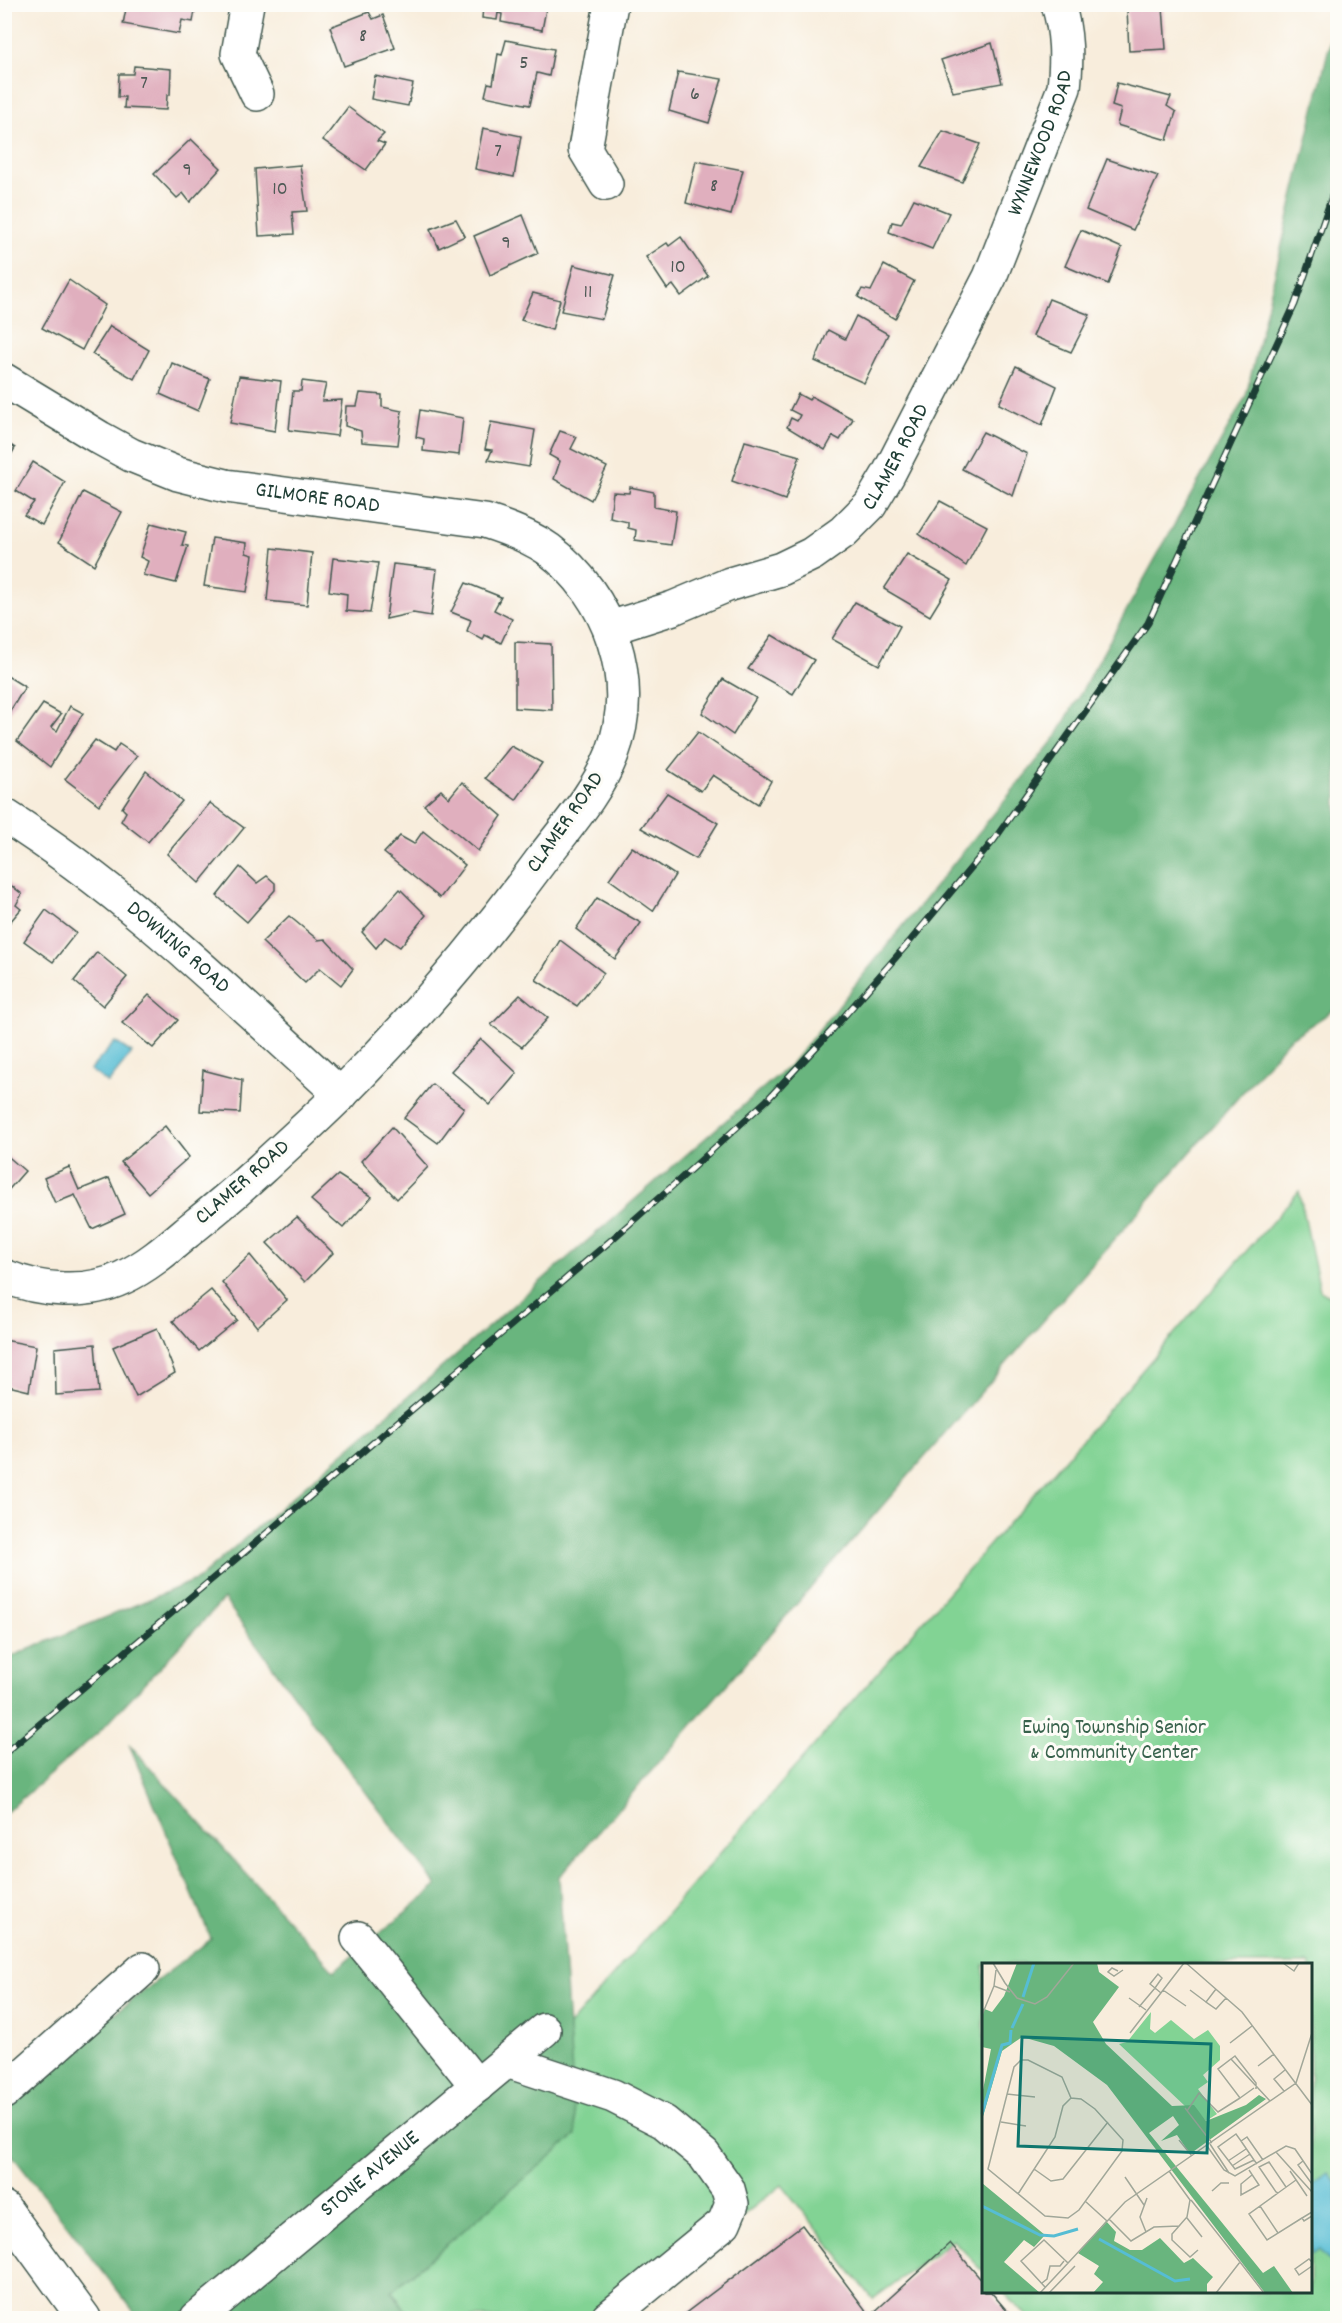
<svg xmlns="http://www.w3.org/2000/svg" width="1342" height="2323" font-family="Dekko,sans-serif">
<style>
.green{fill:#82d394;stroke:#508864;stroke-width:1.5}
.forest{fill:#69b57e;stroke:#447959;stroke-width:1.5}
.water{fill:#56bdd4;stroke:#3a7d84;stroke-width:1.5}
.building{fill:#e0afbe}
.lines{fill:none;stroke-linecap:round;stroke-linejoin:round}
.minor-casing{stroke:#40574d;stroke-width:36}
.minor{stroke:#fff;stroke-width:33}
.rail-casing{stroke:#1f3d34;stroke-width:7}
.rail{stroke:#fdfcf7;stroke-width:4.5;stroke-dasharray:14;stroke-linecap:butt}
.labels{text-anchor:middle;dominant-baseline:central;stroke-width:6;stroke-linejoin:round;paint-order:stroke}
.number-label{font-size:20px;fill:#4f5a56}
.street-label{font-size:22px;fill:#1f3d34;stroke:#fdfcf7}
.park-label{font-size:22px;fill:#38624c;stroke:#fdfcf7}
.inset-river{fill:none;stroke:#56bdd4;stroke-width:3}
.inset-road{fill:none;stroke:#a1a799;stroke-width:1.5}
.view{fill:#0f766e;fill-opacity:0.15;stroke:#0f766e;stroke-width:3}
.inset-edge{fill:none;stroke:#1f3d34;stroke-width:3}
</style>
<rect width="100%" height="100%" fill="#fdfcf7"/>
<filter id="ink" filterUnits="userSpaceOnUse"><feTurbulence type="fractalNoise" baseFrequency=".0167" numOctaves="2"/><feDisplacementMap in="SourceGraphic" scale="12" xChannelSelector="R" yChannelSelector="G"/><feConvolveMatrix kernelMatrix="1 2 1 2 8 2 1 2 1" color-interpolation-filters="sRGB"/></filter>
<filter id="wash" filterUnits="userSpaceOnUse"><feTurbulence type="fractalNoise" baseFrequency=".008" numOctaves="4" result="noise"/><feDisplacementMap in="SourceGraphic" scale="24" xChannelSelector="R" yChannelSelector="G"/><feGaussianBlur stdDeviation="1.35" result="paint"/><feColorMatrix in="noise" values="0 0 0 0 0 0 0 0 0 0 0 0 0 0 0 0 0 1.4 0 .05"/><feComposite in="paint" operator="in"/></filter>
<g filter="url(#wash)">
<rect width="100%" height="100%" fill="#f8eddc"/>
<polygon class="green" points="1299,1191 1320,1290 1338,1303 1337,2318 1029,2318 1003,2292 1310,2292 1310,1964 984,1964 983,2271 953,2240 873,2299 782,2185 612,2318 411,2318 391,2291 453,2238 575,2128 568,2027"/>
<polygon class="forest" points="1337,13 1337,1008 1289,1039 559,1877 576,2135 392,2291 411,2318 139,2318 5,2146 5,2098 211,1939 129,1744 334,1971 437,1886 317,1728 224,1599 99,1732 5,1813 5,1664 13,1656 198,1579 792,1063 1056,737 1246,396"/>
<g class="water">
<polygon points="115,1042 132,1053 108,1083 90,1070"/>
<polygon points="1328,2173 1337,2184 1337,2270 1319,2249 1311,2255 1311,2186"/>
</g>
<g id="blocks">
<g class="building">
<polygon points="127,4 196,4 193,22 182,20 179,34 123,24"/>
<polygon points="501,4 547,4 542,30 501,22 502,14 498,13 497,20 482,18 483,7 500,9"/>
<polygon points="1163,7 1166,49 1129,51 1127,9"/>
<polygon points="369,12 373,19 383,15 395,48 344,66 330,27"/>
<polygon points="506,40 554,49 549,76 537,73 530,105 485,96 488,83 493,84 498,54 502,55"/>
<polygon points="992,43 1002,83 953,92 941,60"/>
<polygon points="134,66 171,69 170,95 167,95 166,110 124,108 125,97 118,97 119,74 133,74"/>
<polygon points="678,72 722,79 709,123 669,111"/>
<polygon points="375,76 413,84 408,106 371,99"/>
<polygon points="1117,83 1171,97 1167,106 1176,112 1167,140 1117,125 1121,109 1112,106"/>
<polygon points="348,107 384,134 377,141 385,144 366,170 323,140"/>
<polygon points="483,128 521,136 514,177 475,169"/>
<polygon points="943,131 980,144 962,182 921,167"/>
<polygon points="191,139 221,168 190,202 183,193 177,198 154,174"/>
<polygon points="1107,159 1158,176 1133,230 1086,210"/>
<polygon points="696,161 743,170 731,215 686,203"/>
<polygon points="300,165 307,211 292,212 294,234 259,236 255,169"/>
<polygon points="914,199 949,213 932,249 889,232 892,222 901,224"/>
<polygon points="523,215 538,253 490,275 474,236"/>
<polygon points="456,219 465,236 439,248 430,229"/>
<polygon points="1081,230 1122,248 1108,284 1065,266"/>
<polygon points="681,237 708,276 681,296 673,285 667,289 646,257 667,243 669,246"/>
<polygon points="574,265 615,275 602,319 561,311"/>
<polygon points="884,265 914,281 895,319 858,297 862,289 871,291"/>
<polygon points="69,280 105,305 82,350 42,328"/>
<polygon points="533,293 560,300 552,330 521,320"/>
<polygon points="1049,299 1090,315 1071,352 1033,336"/>
<polygon points="856,316 888,334 864,383 815,361 828,330 845,339"/>
<polygon points="110,326 149,350 134,379 92,354"/>
<polygon points="172,363 210,379 198,411 160,394"/>
<polygon points="1016,366 1057,386 1042,425 999,404"/>
<polygon points="239,376 281,381 275,431 230,423"/>
<polygon points="302,381 326,384 322,401 342,400 337,436 289,430 293,391 301,391"/>
<polygon points="360,393 382,395 382,407 402,411 398,445 362,442 361,431 345,426 346,406 357,406"/>
<polygon points="798,394 809,400 811,396 853,419 840,440 833,436 825,450 787,427 791,418 797,421 800,415 790,410"/>
<polygon points="420,410 463,418 459,455 423,451 424,439 416,437"/>
<polygon points="491,422 535,430 529,467 488,460 492,450 485,449"/>
<polygon points="560,431 577,437 571,449 607,467 591,500 554,479 560,461 549,455"/>
<polygon points="983,432 1027,454 1013,496 962,469"/>
<polygon points="4,441 15,448 4,467"/>
<polygon points="745,441 800,456 785,500 732,481"/>
<polygon points="33,462 65,482 42,525 24,515 34,502 16,491"/>
<polygon points="630,487 654,492 654,507 676,511 671,545 635,540 636,530 628,528 628,522 610,518 613,492 629,493"/>
<polygon points="83,492 122,512 94,565 59,542"/>
<polygon points="940,501 987,526 966,566 919,534"/>
<polygon points="151,523 186,532 182,545 188,546 176,583 143,575 148,561 140,557"/>
<polygon points="212,538 247,543 246,553 253,555 247,592 204,586"/>
<polygon points="272,548 312,553 307,605 267,601"/>
<polygon points="907,554 952,580 930,616 884,589"/>
<polygon points="333,558 378,563 370,613 346,611 347,594 329,591"/>
<polygon points="393,564 437,569 431,616 413,613 386,619"/>
<polygon points="466,583 501,597 494,610 512,619 501,643 485,635 483,640 467,631 471,620 451,612"/>
<polygon points="855,602 900,626 879,665 832,639"/>
<polygon points="772,635 814,660 793,694 748,669"/>
<polygon points="515,642 551,644 552,710 515,708"/>
<polygon points="4,674 25,687 4,721"/>
<polygon points="723,679 756,698 733,735 702,713"/>
<polygon points="43,704 61,714 51,727 57,731 70,706 83,713 50,767 17,741"/>
<polygon points="698,732 771,781 758,804 713,775 701,791 668,770"/>
<polygon points="95,740 114,752 119,744 137,756 99,805 65,779"/>
<polygon points="511,746 542,763 516,800 485,778"/>
<polygon points="146,771 182,801 148,842 121,821 126,812 122,808"/>
<polygon points="462,782 502,816 478,851 424,805 441,790 449,798"/>
<polygon points="667,793 718,823 696,859 641,828"/>
<polygon points="210,803 244,828 199,883 167,854"/>
<polygon points="423,831 465,865 440,898 384,853 400,836 414,844"/>
<polygon points="632,847 675,875 653,911 609,879"/>
<polygon points="240,867 257,883 267,876 275,883 275,890 247,922 217,896"/>
<polygon points="4,880 22,894 16,905 21,909 4,929"/>
<polygon points="400,889 426,915 400,947 385,937 376,948 362,932"/>
<polygon points="597,898 641,923 615,959 576,929"/>
<polygon points="46,910 76,933 53,962 24,941"/>
<polygon points="289,916 318,940 325,939 353,969 341,985 320,968 305,983 262,942"/>
<polygon points="560,940 604,973 577,1006 536,980"/>
<polygon points="97,952 127,977 103,1006 74,981"/>
<polygon points="149,995 178,1020 153,1048 122,1023"/>
<polygon points="520,995 548,1018 522,1047 491,1025"/>
<polygon points="481,1039 517,1073 490,1105 451,1071"/>
<polygon points="203,1070 242,1080 240,1113 200,1111"/>
<polygon points="432,1084 464,1108 438,1143 404,1118"/>
<polygon points="165,1126 189,1157 148,1193 121,1162"/>
<polygon points="392,1127 428,1167 397,1199 361,1161"/>
<polygon points="4,1153 25,1171 4,1195"/>
<polygon points="69,1167 79,1190 109,1178 125,1214 92,1229 75,1195 55,1203 44,1178"/>
<polygon points="338,1175 372,1197 343,1228 311,1200"/>
<polygon points="297,1217 333,1253 305,1282 267,1243"/>
<polygon points="250,1255 287,1300 257,1327 222,1282"/>
<polygon points="211,1290 237,1320 199,1351 173,1321"/>
<polygon points="157,1328 175,1373 136,1397 113,1347"/>
<polygon points="4,1340 36,1346 29,1391 4,1385"/>
<polygon points="95,1344 99,1392 56,1395 55,1348"/>
<polygon points="802,2225 870,2316 950,2243 984,2283 984,2292 991,2292 1013,2318 679,2318"/>
</g>
</g>
</g>
<g filter="url(#ink)">
<use href="#blocks" fill-opacity="0" stroke="#40574d" stroke-width="1.5"/>
<g class="lines">
<g class="minor-casing">
<g id="minor">
<polyline points="247,4 238,54 257,94"/>
<polyline points="606,184 585,149 611,4"/>
<path id="s1" d="M4,380L100,438L131,455L178,474L226,486L485,521C507,528 529,536 548,549C610,595 640,681 612,754C597,793 567,826 542,859C481,942 414,1021 341,1094C315,1120 288,1144 261,1169C237,1191 212,1212 187,1232C166,1250 146,1267 122,1278C86,1295 40,1291 4,1276"/>
<path id="s2" d="M610,628L673,608L730,584L781,569L812,554L843,532L870,505L888,475L990,277L1064,88C1067,58 1067,33 1058,4"/>
<path id="s3" d="M4,815C128,893 233,997 341,1095"/>
<polyline points="358,1938 477,2086"/>
<polyline points="507,2061 613,2096 664,2122 704,2155 728,2189 732,2204 724,2223 608,2318"/>
<polyline points="4,2092 143,1969"/>
<polyline points="4,2208 84,2318"/>
<path id="s4" d="M197,2318L544,2030"/>
</g>
</g>
<use href="#minor" class="minor"/>
<g class="rail-casing">
<polyline id="rail" points="4,1754 274,1527 609,1242 678,1181 767,1100 833,1029 911,940 994,840 1148,623 1295,304 1338,179"/>
</g>
<use href="#rail" class="rail"/>
</g>
</g>
<g class="labels">
<g class="number-label">
<text x="363" y="37">8</text>
<text x="524" y="64">5</text>
<text x="144" y="84">7</text>
<text x="695" y="95">6</text>
<text x="498" y="152">7</text>
<text x="187" y="171">9</text>
<text x="714" y="187">8</text>
<text x="280" y="190">10</text>
<text x="506" y="244">9</text>
<text x="678" y="268">10</text>
<text x="588" y="293">11</text>
</g>
<g class="street-label">
<text stroke="none"><textPath href="#s2" startOffset="693">WYNNEWOOD ROAD</textPath></text>
<text stroke="none"><textPath href="#s2" startOffset="346">CLAMER ROAD</textPath></text>
<text stroke="none"><textPath href="#s1" startOffset="340">GILMORE ROAD</textPath></text>
<text transform="translate(566 823) rotate(-55)">CLAMER ROAD</text>
<text stroke="none"><textPath href="#s3" startOffset="219">DOWNING ROAD</textPath></text>
<text transform="translate(243 1183) rotate(-41)">CLAMER ROAD</text>
<text stroke="none"><textPath href="#s4" startOffset="225">STONE AVENUE</textPath></text>
</g>
<g class="park-label">
<text x="1114" y="1728">Ewing Township Senior<tspan x="1114" dy="25">&amp; Community Center</tspan></text>
</g>
</g>
<g transform="translate(982 1963)">
<rect width="330" height="330" fill="#f8eddc"/>
<path d="M169,49L168,66L173,70L189,57L212,76L226,67L238,83V97L221,112L226,119L216,126L235,151L224,158L211,143H203L137,81L145,79Z" fill="#82d394"/>
<path d="M35,0H115L117,9L137,24L111,59L124,81L190,143L212,142L224,158L264,142L277,132L284,136L208,191L195,172L179,178L197,162L191,153L167,170L281,310L292,303L311,330H283L125,122L72,83L40,74L20,88L0,157V132L9,86L0,84V45L10,49L22,33ZM0,220L63,272L52,284L42,277L22,299L58,330H0ZM124,258L134,269L132,278L148,287H160L178,275L202,300L211,295L231,314L225,321V330H111L121,319L112,311L117,303L96,290Z" fill="#69b57e"/>
<path class="inset-river" d="M41,34L52,0M30,65L41,41M0,151L20,82L28,80L29,67M0,243L58,272L72,273L96,266M117,276L193,318L208,316"/>
<path class="inset-road" d="M11,0L23,20M204,0L260,49L330,142M301,0L312,8L317,0M14,7L12,23L28,29M136,8L130,5L126,9L132,13L141,7M23,20L35,35L53,41L65,34L92,0M234,26L224,39L234,46L244,35M181,27L204,43M208,27L224,39M147,35L164,47M157,44L173,25L180,15L176,11L168,21L173,25L179,30M0,52L12,23M148,70L202,0M248,80L270,63M249,96L253,93L274,120V126M39,97H46L80,114L89,135L99,136L113,146L141,177L140,188L97,247L86,255L63,253L6,206L32,104ZM276,103L292,91M272,125L258,135L236,106L249,96L288,138M302,128L292,116L303,107M25,131L53,134M203,145L230,180M205,148L217,130L236,149L258,135M19,159L44,163M197,177L210,193M259,178L272,197M228,181L247,210M225,183L242,207L253,213L304,183L313,186L330,211M294,189L330,229M246,198L264,186M321,198L316,202L330,221M275,201L272,197L253,206L236,184L254,171L259,178L265,174L281,197M250,203L268,191M52,206L69,218L81,216L126,159M267,207L277,222L259,232V221L270,212M308,208L325,233M143,214L162,242M304,224L287,199L277,204L294,229L296,230L314,217M230,228L239,220H247M296,230L267,251L285,277L320,255M36,231L73,174L81,143L89,135M209,237L258,299L234,330M103,238L125,258M278,243L296,270M330,249L320,255L322,258L330,253M205,255L220,274M127,256L149,278L172,264L197,263L205,254L208,237L187,208M198,262L190,271V277L208,294L216,287M164,269L158,254L165,235M258,299L282,330M330,299L327,296L313,306L317,312L330,303M60,320L65,316L68,303H78L82,298M63,324L39,298L62,277L86,300M58,330L143,239L314,120L330,70M67,330L93,303"/>
<path class="view" d="M40,74L229,81L225,190L36,183Z"/>
<rect width="330" height="330" class="inset-edge"/>
</g>
<rect width="1342" height="2323" fill="none" stroke="#fdfcf7" stroke-width="24"/>
</svg>
